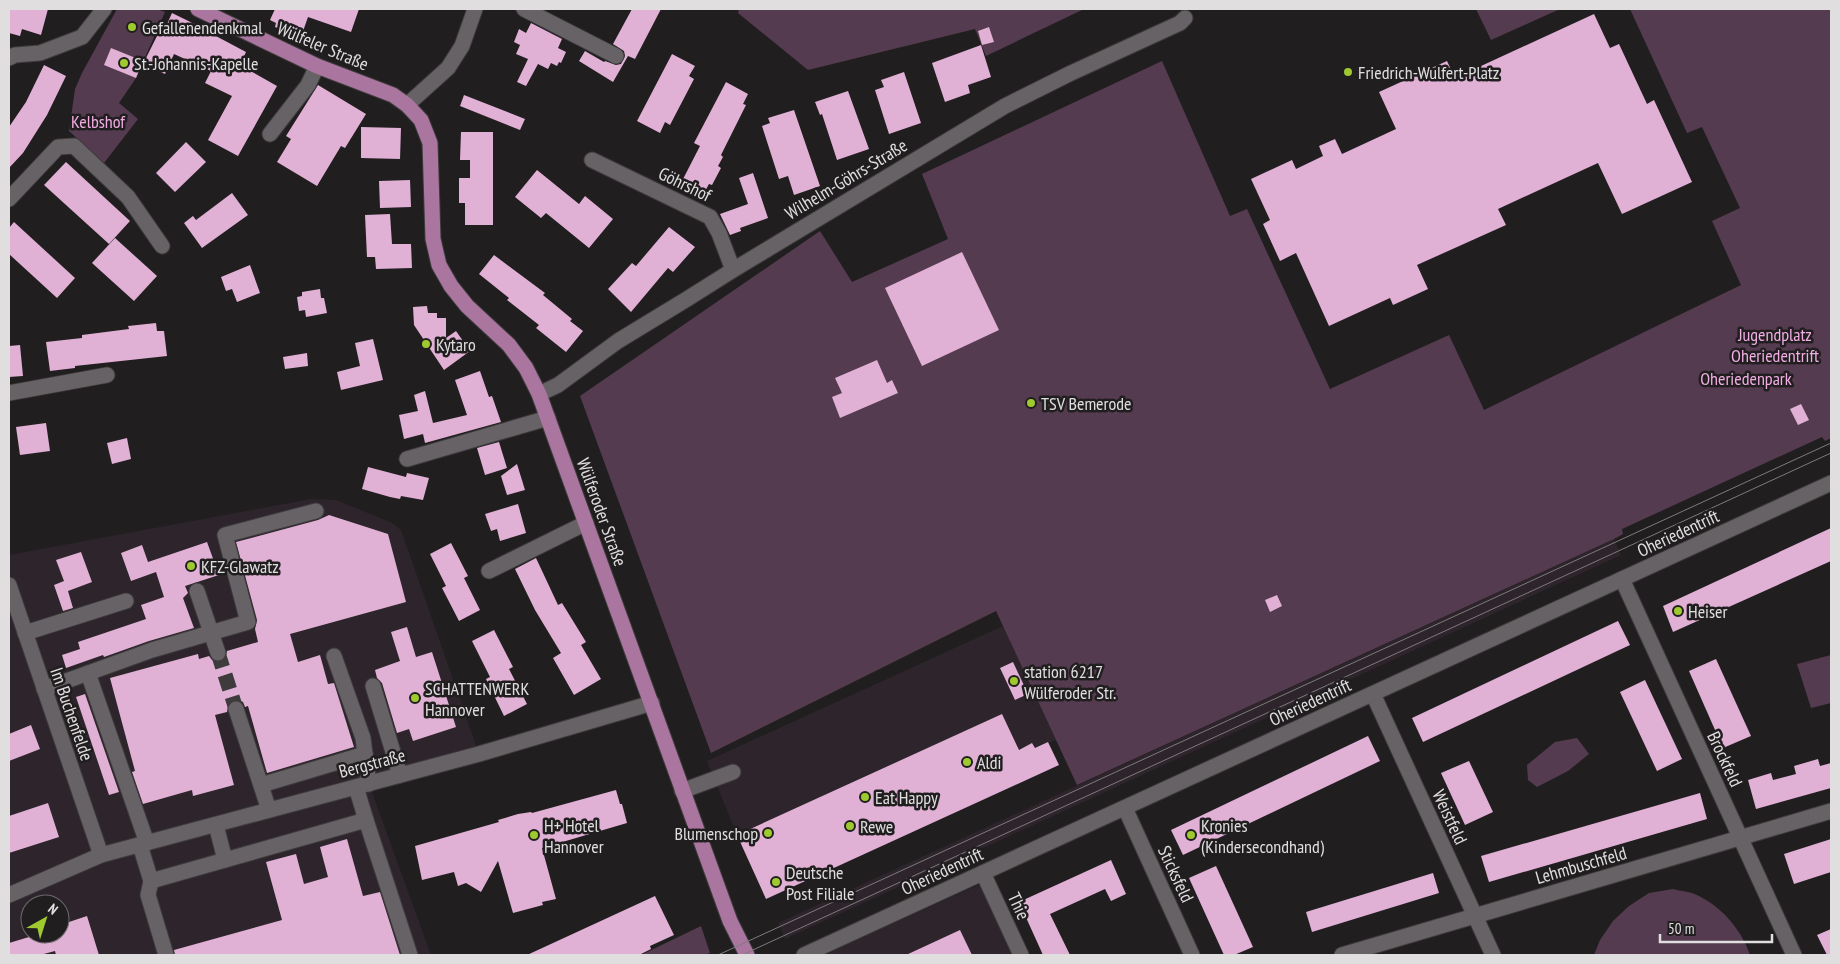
<svg xmlns="http://www.w3.org/2000/svg" width="1840" height="964" font-family="'PT Sans Narrow',sans-serif">
<style>
.built{fill:#2d252b;fill-rule:evenodd}
.green{fill:#553b4f}
.building{fill:#e1b0d5}
.lines{fill:none;stroke-linecap:round;stroke-linejoin:round}
.minor-tunnel{stroke:#3e3b3d;stroke-width:15;stroke-dasharray:15 8;stroke-linecap:butt}
.minor-casing{stroke:#3e3b3d;stroke-width:17}
.major-casing{stroke:#3e3b3d;stroke-width:17}
.minor{stroke:#676265;stroke-width:15}
.major{stroke:#aa759f;stroke-width:15}
.tram{stroke:#7d7b7c;stroke-width:1}
.poi-dot{fill:#9eca2f;stroke:#211e20;stroke-width:2}
.labels{text-anchor:middle;dominant-baseline:central;stroke-width:5;stroke-linejoin:round;paint-order:stroke}
.poi-label{font-size:18px;fill:#e0dedf;stroke:#211e20;text-anchor:start}
.street-label{font-size:18px;fill:#e0dedf;stroke:#211e20}
.park-label{font-size:18px;fill:#f2ade3;stroke:#211e20}
</style>
<rect width="100%" height="100%" fill="#211e20"/>
<g class="built">
<path d="M311,499L336,500L392,523L401,530L479,754L369,784L431,955H9V555ZM30,904H60V934H30Z"/>
<polygon points="1614,539 1621,555 785,939 778,923"/>
<polygon points="1003,626 1056,740 1048,743 1059,765 766,899 737,835 707,761"/>
<polygon points="981,884 1013,955 825,955 870,934"/>
</g>
<g class="green">
<polygon points="117,9 157,9 165,12 136,78 119,103 138,119 104,163 69,131 75,89 82,73"/>
<polygon points="739,9 1084,9 986,56 975,29 808,70 738,13"/>
<polygon points="1476,9 1560,9 1491,40"/>
<polygon points="1630,9 1831,9 1831,438 1825,441 1822,437 1622,529 1623,534 1614,539 1077,785 996,611 711,753 580,396 820,231 852,282 948,239 922,174 1162,61 1230,216 1247,209 1330,389 1449,335 1484,410 1741,285 1712,221 1740,208 1702,127 1687,133"/>
<polygon points="1831,655 1831,703 1811,708 1797,664"/>
<polygon points="1577,738 1589,754 1568,771 1537,787 1528,780 1527,765 1555,742"/>
<path d="M1673,889C1681,891 1692,892 1699,896C1723,908 1742,931 1750,955H1594L1600,940L1613,921L1629,906L1649,893Z"/>
<polygon points="701,926 710,953 704,955 641,955"/>
</g>
<g class="building">
<polygon points="9,9 48,9 41,35 22,29 20,36 9,33"/>
<polygon points="275,9 359,9 351,32 308,17 301,37 275,27 276,23 270,20"/>
<polygon points="632,9 661,9 635,59 628,56 613,82 579,61 585,51 604,62 605,61 616,65 621,64 625,56 624,51 613,44"/>
<polygon points="172,13 215,34 214,35 246,52 240,65 277,86 238,156 208,140 232,96 205,83 211,71 174,54 165,74 143,64 159,32 163,33"/>
<polygon points="1594,14 1610,48 1619,44 1647,104 1654,100 1692,182 1622,214 1598,163 1498,209 1506,225 1417,265 1428,289 1393,305 1390,298 1329,326 1296,253 1280,261 1263,224 1270,220 1251,179 1292,160 1296,169 1323,156 1319,146 1335,139 1342,154 1396,129 1379,92 1447,61 1455,78"/>
<polygon points="531,23 562,39 558,48 566,52 561,63 559,62 557,66 551,63 548,69 538,64 526,86 517,82 528,59 516,54 520,45 514,42 519,29 526,33"/>
<polygon points="989,27 994,42 982,45 978,31"/>
<polygon points="981,45 991,77 968,85 970,93 945,102 932,63"/>
<polygon points="111,48 143,61 136,78 104,65"/>
<polygon points="672,54 695,66 689,76 694,79 670,125 665,122 660,133 637,121"/>
<polygon points="44,65 66,76 47,115 23,153 9,168 9,127 26,102"/>
<polygon points="904,72 921,123 889,134 875,90 884,87 881,80"/>
<polygon points="726,82 748,94 743,104 746,105 721,155 723,157 718,166 721,168 712,185 709,184 704,193 682,181 700,146 694,143"/>
<polygon points="318,85 366,114 345,148 341,146 317,186 277,162 291,139 286,136"/>
<polygon points="848,91 869,149 837,160 822,114 820,115 815,102"/>
<polygon points="464,95 525,119 520,130 460,106"/>
<polygon points="794,110 820,186 794,195 788,176 779,179 762,126 770,123 768,118"/>
<polygon points="361,127 401,128 400,159 361,158"/>
<polygon points="461,132 493,132 493,225 465,225 465,203 459,203 459,178 470,178 470,160 460,160"/>
<polygon points="186,142 206,162 175,192 156,173"/>
<polygon points="66,162 130,221 109,244 44,185"/>
<polygon points="537,170 579,204 585,196 613,219 589,248 546,213 541,218 515,197"/>
<polygon points="753,173 768,218 740,228 741,231 730,235 720,214 748,204 739,178"/>
<polygon points="410,180 411,207 380,208 379,181"/>
<polygon points="232,193 248,215 202,248 184,223 193,216 196,220"/>
<polygon points="390,214 392,244 411,244 412,268 376,269 375,257 367,257 365,215"/>
<polygon points="14,222 75,278 57,298 9,254 9,228"/>
<polygon points="669,227 695,247 673,272 668,268 631,312 608,289 632,263 636,266"/>
<polygon points="115,238 157,276 134,301 92,263"/>
<polygon points="962,252 999,330 922,366 885,288"/>
<polygon points="494,255 545,293 543,295 572,319 570,321 583,331 566,352 536,328 539,325 507,300 509,298 479,274"/>
<polygon points="250,265 260,293 237,302 232,289 226,291 221,277"/>
<polygon points="320,289 321,298 324,298 327,313 306,317 305,310 299,311 297,297 302,296 302,292"/>
<polygon points="427,306 428,313 437,313 437,318 446,318 446,338 456,331 470,351 444,370 414,325 413,307"/>
<polygon points="156,323 157,331 164,331 167,356 75,366 75,368 50,371 46,342 82,338 82,335 129,329 128,326"/>
<polygon points="373,339 383,380 341,390 337,372 360,366 355,343"/>
<polygon points="20,345 23,376 9,377 9,346"/>
<polygon points="307,353 308,366 285,369 283,357"/>
<polygon points="877,360 887,383 892,380 898,393 840,418 832,397 842,393 835,378"/>
<polygon points="480,371 489,397 492,396 501,422 425,443 423,434 404,439 399,415 418,411 414,395 425,391 433,423 467,415 455,380"/>
<polygon points="1801,404 1809,420 1798,425 1790,409"/>
<polygon points="46,423 50,451 20,455 16,427"/>
<polygon points="127,438 131,459 112,464 107,443"/>
<polygon points="499,442 507,468 485,475 477,448"/>
<polygon points="517,464 525,490 507,495 501,476"/>
<polygon points="368,467 406,477 407,473 429,478 423,500 401,496 400,499 390,497 362,489"/>
<polygon points="518,504 526,533 500,541 497,529 491,531 485,514"/>
<polygon points="329,515 388,534 406,602 290,634 298,662 320,655 328,684 334,683 354,747 267,773 248,706 245,707 243,702 238,700 234,700 229,703 227,712 215,715 234,785 193,796 192,790 143,804 132,772 135,771 110,678 198,654 199,659 209,656 212,660 221,662 225,659 227,651 258,642 255,629 257,620 236,542 318,520"/>
<polygon points="1831,528 1831,561 1673,632 1663,606"/>
<polygon points="207,542 219,575 185,586 188,593 183,598 194,628 149,641 104,657 103,655 66,668 62,655 80,649 78,642 146,619 141,605 164,597 156,572 131,581 121,553 142,545 148,562"/>
<polygon points="451,543 468,576 464,578 480,610 459,621 442,588 446,586 430,554"/>
<polygon points="81,552 92,582 68,591 73,608 63,611 54,585 64,581 56,560"/>
<polygon points="536,558 558,605 562,603 586,642 581,645 601,679 574,695 553,658 561,653 535,610 515,569"/>
<polygon points="1277,595 1282,606 1270,612 1265,600"/>
<polygon points="1618,621 1630,645 1423,742 1412,718"/>
<polygon points="407,627 416,657 432,652 456,727 413,741 409,729 397,733 382,683 377,678 375,670 400,661 391,632"/>
<polygon points="494,630 513,667 509,669 527,704 504,716 486,679 490,677 472,641"/>
<polygon points="1716,659 1751,736 1723,748 1689,671"/>
<polygon points="1013,662 1028,694 1015,700 1000,668"/>
<polygon points="1645,680 1682,759 1657,771 1620,692"/>
<polygon points="85,694 119,792 109,795 76,697"/>
<polygon points="1002,714 1019,750 1032,743 1035,748 1048,742 1059,765 766,899 737,835"/>
<polygon points="31,725 40,749 9,761 9,734"/>
<polygon points="1368,736 1380,761 1183,855 1171,830"/>
<polygon points="1818,759 1820,766 1831,763 1831,788 1756,809 1748,780 1771,773 1773,780 1796,774 1794,766"/>
<polygon points="1469,761 1493,812 1465,825 1441,773"/>
<polygon points="616,790 620,804 622,804 627,823 542,848 556,899 542,902 543,905 513,913 498,861 481,892 466,883 458,886 454,872 422,880 415,846 499,822 498,820 518,814 531,812 532,813"/>
<polygon points="1700,793 1707,819 1489,882 1481,856"/>
<polygon points="48,803 59,837 9,853 9,816"/>
<polygon points="347,839 363,896 380,892 400,955 175,955 174,950 282,920 266,862 296,854 304,884 328,877 320,847"/>
<polygon points="1831,839 1831,872 1794,884 1784,854"/>
<polygon points="1111,860 1126,894 1111,901 1105,889 1050,914 1070,955 1043,955 1019,902"/>
<polygon points="1216,866 1253,947 1234,955 1224,955 1189,878"/>
<polygon points="1433,873 1439,893 1312,932 1306,912"/>
<polygon points="655,896 674,935 650,946 651,949 639,955 527,955"/>
<polygon points="87,916 99,955 56,955 55,951 40,955 9,955 9,943 39,934 60,934 60,925"/>
<polygon points="1831,929 1831,955 1827,955 1817,935"/>
<polygon points="960,930 972,955 906,955"/>
</g>
<g class="lines">
<polyline class="minor-tunnel" points="218,653 236,709"/>
<g class="minor-casing">
<g id="minor">
<polyline points="524,9 616,56"/>
<polyline points="9,58 15,55 40,53 82,37 104,9"/>
<polyline points="407,105 448,68 462,46 475,9"/>
<polyline points="270,134 308,85 317,66"/>
<polyline points="592,160 710,217 719,233 733,270"/>
<polyline points="9,199 58,147 74,146 128,197 162,246"/>
<polyline points="9,393 107,375"/>
<polyline points="539,394 558,385 618,341 687,299 733,270 1005,106 1069,74 1180,23 1185,18"/>
<polyline points="407,459 548,418"/>
<polyline points="489,571 586,523"/>
<polyline points="1622,579 1794,955"/>
<polyline points="9,585 101,855"/>
<polyline points="197,591 218,653"/>
<polyline points="25,633 126,601"/>
<polyline points="334,656 363,738 369,784"/>
<polyline points="88,673 147,843"/>
<polyline points="373,686 400,775"/>
<polyline points="44,689 152,650 248,622 225,535 316,511"/>
<polyline points="1373,694 1493,955"/>
<polyline points="236,709 269,810"/>
<polyline points="261,785 365,754"/>
<polyline points="682,791 733,772"/>
<polyline points="1125,808 1192,955"/>
<polyline points="366,820 410,955"/>
<polyline points="216,825 225,860"/>
<polyline points="140,845 151,881 366,820 356,787"/>
<polyline points="983,873 1021,955"/>
<polyline points="151,881 148,895 166,955"/>
<polyline points="9,895 101,855 479,754 652,703"/>
<polyline points="804,955 1831,483"/>
<polyline points="1342,955 1831,811"/>
</g>
</g>
<g class="major-casing">
<polyline id="major" points="198,9 317,66 393,95 407,105 421,120 430,143 433,239 439,265 451,286 467,306 509,345 526,368 539,394 730,921 747,955"/>
</g>
<use href="#minor" class="minor"/>
<use href="#major" class="major"/>
<g class="tram">
<polyline points="718,955 1831,443"/>
<polyline points="742,955 1831,453"/>
</g>
</g>
<g class="poi-dot">
<circle cx="132" cy="27" r="5"/>
<circle cx="124" cy="63" r="5"/>
<circle cx="1348" cy="72" r="5"/>
<circle cx="426" cy="344" r="5"/>
<circle cx="1031" cy="403" r="5"/>
<circle cx="191" cy="566" r="5"/>
<circle cx="1678" cy="611" r="5"/>
<circle cx="1014" cy="681" r="5"/>
<circle cx="415" cy="698" r="5"/>
<circle cx="967" cy="762" r="5"/>
<circle cx="865" cy="797" r="5"/>
<circle cx="850" cy="826" r="5"/>
<circle cx="768" cy="833" r="5"/>
<circle cx="534" cy="835" r="5"/>
<circle cx="1191" cy="835" r="5"/>
<circle cx="776" cy="882" r="5"/>
</g>
<g class="labels">
<g class="poi-label">
<text x="142" y="27">Gefallenendenkmal</text>
<text x="134" y="63">St.-Johannis-Kapelle</text>
<text x="1358" y="72">Friedrich-Wulfert-Platz</text>
<text x="436" y="344">Kytaro</text>
<text x="1041" y="403">TSV Bemerode</text>
<text x="201" y="566">KFZ-Glawatz</text>
<text x="1688" y="611">Heiser</text>
<text x="1024" y="671">station 6217<tspan x="1024" dy="21">Wülferoder Str.</tspan></text>
<text x="425" y="688">SCHATTENWERK<tspan x="425" dy="21">Hannover</tspan></text>
<text x="977" y="762">Aldi</text>
<text x="875" y="797">Eat Happy</text>
<text x="544" y="825">H+ Hotel<tspan x="544" dy="21">Hannover</tspan></text>
<text x="1201" y="825">Kronies<tspan x="1201" dy="21">(Kindersecondhand)</tspan></text>
<text x="860" y="826">Rewe</text>
<text x="758" y="833" text-anchor="end">Blumenschop</text>
<text x="786" y="872">Deutsche<tspan x="786" dy="21">Post Filiale</tspan></text>
</g>
<g class="street-label">
<text transform="translate(323 46) rotate(23)">Wülfeler Straße</text>
<text transform="translate(846 179) rotate(-31)">Wilhelm-Göhrs-Straße</text>
<text transform="translate(685 184) rotate(26)">Göhrshof</text>
<text transform="translate(602 512) rotate(70)">Wülferoder Straße</text>
<text transform="translate(1678 533) rotate(-25)">Oheriedentrift</text>
<text transform="translate(1310 702) rotate(-25)">Oheriedentrift</text>
<text transform="translate(72 714) rotate(71)">Im Buchenfelde</text>
<text transform="translate(1725 759) rotate(65)">Brockfeld</text>
<text transform="translate(372 763) rotate(-15)">Bergstraße</text>
<text transform="translate(1450 817) rotate(65)">Weistfeld</text>
<text transform="translate(1581 865) rotate(-16)">Lehmbuschfeld</text>
<text transform="translate(942 871) rotate(-25)">Oheriedentrift</text>
<text transform="translate(1176 874) rotate(65)">Sticksfeld</text>
<text transform="translate(1019 906) rotate(65)">Thie</text>
</g>
<g class="park-label">
<text x="98" y="121">Kelbshof</text>
<text x="1775" y="334">Jugendplatz<tspan x="1775" dy="21">Oheriedentrift</tspan></text>
<text x="1746" y="378">Oheriedenpark</text>
</g>
</g>
<rect width="1840" height="964" fill="none" stroke="#e0dedf" stroke-width="20"/>
<g transform="translate(45 919) rotate(39)"><circle r="24" fill="#211e20" stroke="#6d6b6c"/>
<path d="M0-4L9 19L0 12L-9 19Z" fill="#9eca2f"/>
<text y="-8" font-size="14" font-weight="bold" text-anchor="middle" fill="#e0dedf">N</text>
</g>
<path d="M1660 934v8h112v-8" fill="none" stroke="#e0dedf" stroke-width="2.5"/>
<text x="1668" y="934" font-size="15" fill="#e0dedf" stroke="#211e20" stroke-width="4" paint-order="stroke">50 m</text>
</svg>
